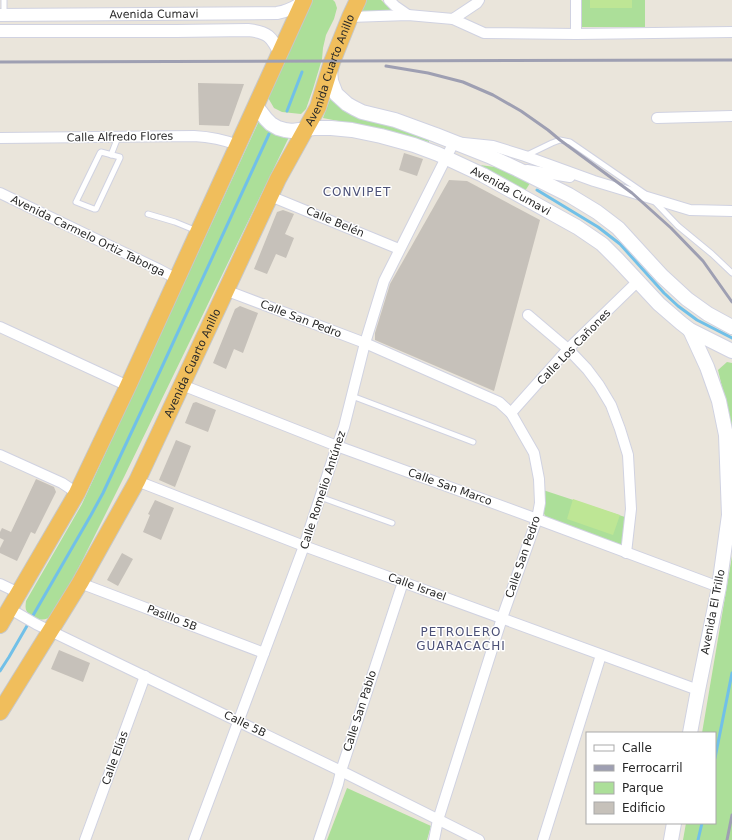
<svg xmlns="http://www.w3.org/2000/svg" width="732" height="840" font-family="'DejaVu Sans',sans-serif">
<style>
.green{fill:#acdf99}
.pitch{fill:#bee695}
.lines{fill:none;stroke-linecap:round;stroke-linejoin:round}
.stream{stroke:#71c0e8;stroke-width:3}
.building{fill:#c6c1ba}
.service-casing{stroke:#d0d2e1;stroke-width:7}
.minor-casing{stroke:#d0d2e1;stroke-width:12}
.tertiary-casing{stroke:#d0d2e1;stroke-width:14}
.secondary-casing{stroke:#d0d2e1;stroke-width:16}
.trunk-casing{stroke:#c7c7c7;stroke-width:18}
.service{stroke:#fff;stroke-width:5}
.minor{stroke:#fff;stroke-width:10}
.tertiary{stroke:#fff;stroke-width:12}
.secondary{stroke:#fff;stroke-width:14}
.trunk{stroke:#f0be5c;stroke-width:16}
.rail{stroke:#9e9fb2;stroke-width:3}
.labels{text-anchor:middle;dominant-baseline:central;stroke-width:3;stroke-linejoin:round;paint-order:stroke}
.street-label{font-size:11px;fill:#282828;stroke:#fff}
.neighbourhood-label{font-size:12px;letter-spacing:1px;fill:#4b5077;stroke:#fff}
</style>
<rect width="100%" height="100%" fill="#eae5db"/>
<g class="green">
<polygon points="312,0 333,0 335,2 337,8 334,19 326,35 323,48 322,59 313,89 306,109 301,114 282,112 274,108 267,96"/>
<polygon points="364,0 381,0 394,12 359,11"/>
<rect x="579" y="0" width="66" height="27"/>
<polygon points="332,94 392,125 429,139 429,142 384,130 323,118"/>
<path d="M259,121L265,129L278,136L289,137L125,475L55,615C47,619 41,622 34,617C25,612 25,610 26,601L82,504Z"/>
<polygon points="480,165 509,169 532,180 525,191"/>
<polygon points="727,362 732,363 732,429 718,370"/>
<path d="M543,490L625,517L623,542L622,544L618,545L548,519C540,512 543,500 543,490Z"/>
<polygon points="732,556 732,840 683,840 686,823 715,823 715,733 702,733"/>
<polygon points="347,788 431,826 427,840 327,840"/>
</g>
<g class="pitch">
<rect x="590" y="0" width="42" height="8"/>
<polygon points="573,499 620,515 613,535 567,519"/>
</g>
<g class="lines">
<g class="stream">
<polyline points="287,111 302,72"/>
<polyline points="537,190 598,227 620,244 664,293 678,306 697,320 732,338"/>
<polyline points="0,671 9,657 91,515 103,493 161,369 269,134"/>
<polyline points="715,758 732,673"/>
<polyline points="698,840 702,823"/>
</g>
</g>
<g class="building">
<polygon points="198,83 244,84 229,126 199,125"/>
<polygon points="404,153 423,159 417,176 399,170"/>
<polygon points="449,180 467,181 540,220 494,391 375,340 375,333 390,284"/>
<polygon points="283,210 294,214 285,234 294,238 286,258 276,254 267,274 254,269 277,212"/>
<polygon points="240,306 258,313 243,353 234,349 226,369 213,363 235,309"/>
<polygon points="196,402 216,410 208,432 185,423 193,403"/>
<polygon points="176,440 191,446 175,487 159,480"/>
<polygon points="36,479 54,487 56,492 35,534 31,532 17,561 0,553 0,548 4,540 0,538 0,532 2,528 11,532"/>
<polygon points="155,500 174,508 161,540 143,532 150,515 148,514"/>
<polygon points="122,553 133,559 118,586 107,580"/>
<polygon points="59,650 90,663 83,682 51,669"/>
</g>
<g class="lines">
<g class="service-casing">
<g id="service">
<polyline points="4,0 4,15"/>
<polygon points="101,152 120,157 120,158 96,209 94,209 76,202 100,153"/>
<polyline points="111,155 118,137"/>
<polyline points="525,156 552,143 560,140 570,142 644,193"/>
<polyline points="655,202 678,226 712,254 732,273"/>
<polyline points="148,214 175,222 197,231"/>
<polyline points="352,396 473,442"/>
<polyline points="320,497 392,523"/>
</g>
</g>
<g class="minor-casing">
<g id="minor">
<polyline points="389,0 395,6 408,15"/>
<polyline points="350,17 408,15 453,19 477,3 479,0"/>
<polyline points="453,19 484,33 576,34 732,32"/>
<polyline points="576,34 576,0"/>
<polyline points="657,118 732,116"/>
<path d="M0,138L194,136C211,137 222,139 238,145"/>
<polyline points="527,170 570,177"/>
<polyline points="0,193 158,269 177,279"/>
<polyline points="270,196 399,249"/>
<polyline points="225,290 365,343 499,402 511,413 534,453 539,479 540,503 537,519 502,618 438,820 434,840"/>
<polyline points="528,315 568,349 587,369 599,385 611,405 620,429 628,455 631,509 626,553"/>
<polyline points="0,327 128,386"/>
<polyline points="182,385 337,446 537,519 719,587"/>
<polyline points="511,413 568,349 638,281"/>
<polyline points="0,455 62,483 77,493"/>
<polyline points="137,481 304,546 698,690"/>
<polyline points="80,583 264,653"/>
<polyline points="0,584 19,593"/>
<polyline points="10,609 36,624 341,771 479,840"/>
<polyline points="85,840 145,676"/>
<polyline points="194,840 304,546 337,446 344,427 365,343 384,281 454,142 493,146 525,156 594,181 690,210 732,211"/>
<polyline points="319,840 338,784 341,771 403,582"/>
<polyline points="543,840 601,655"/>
</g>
</g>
<g class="tertiary-casing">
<g id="tertiary">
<path id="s1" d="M0,15L277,13C288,11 295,8 303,1"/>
<path d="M0,31H176L248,30C268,32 272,37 280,54"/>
</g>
</g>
<g class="secondary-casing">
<g id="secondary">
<polyline points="330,70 331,81 336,94 347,104 354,108 362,112 395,120 436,135 489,156 517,169 569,195 597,212 618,228 662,276 687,299 708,314 732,327"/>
<path id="s2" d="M256,106L266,119L271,124L278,128L285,130L292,131L314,128H331L352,130L381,136L414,145L438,154L483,175L577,227L602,244L618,260L659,304L681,323L690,330L732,351"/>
<polyline points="690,330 707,367 719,401 726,435 729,515 719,587 698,690 690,733"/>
<polyline points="671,840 674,823"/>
</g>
</g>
<g class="trunk-casing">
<g id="trunk">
<polyline points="0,625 77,493 128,386 304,0"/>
<path id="s3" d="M0,712L80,583L137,481L278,179L318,107L332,62L350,17L358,0"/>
</g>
</g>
<use href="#service" class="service"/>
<use href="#minor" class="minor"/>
<use href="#tertiary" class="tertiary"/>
<use href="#secondary" class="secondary"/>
<use href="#trunk" class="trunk"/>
<g class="rail">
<polyline points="0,62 732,60"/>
<polyline points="386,66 428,73 463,82 493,95 521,111 548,130 560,140 632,193 671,228 703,261 732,302"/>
<polyline points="727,840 732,815"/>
</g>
</g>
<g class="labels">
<g class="street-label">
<text stroke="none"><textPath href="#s1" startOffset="154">Avenida Cumavi</textPath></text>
<text stroke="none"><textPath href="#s3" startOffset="723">Avenida Cuarto Anillo</textPath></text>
<text transform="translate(120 137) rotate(-1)">Calle Alfredo Flores</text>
<text stroke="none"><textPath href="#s2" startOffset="277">Avenida Cumavi</textPath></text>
<text transform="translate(335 222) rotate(23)">Calle Belén</text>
<text transform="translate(88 236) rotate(26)">Avenida Carmelo Ortiz Taborga</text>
<text transform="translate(301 319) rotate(21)">Calle San Pedro</text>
<text transform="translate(574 347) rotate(-46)">Calle Los Cañones</text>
<text stroke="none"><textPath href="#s3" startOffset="399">Avenida Cuarto Anillo</textPath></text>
<text transform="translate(450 487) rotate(20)">Calle San Marco</text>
<text transform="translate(323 490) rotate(-72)">Calle Romelio Antúnez</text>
<text transform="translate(523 557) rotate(-71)">Calle San Pedro</text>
<text transform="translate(417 587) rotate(20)">Calle Israel</text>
<text transform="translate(713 612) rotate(-79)">Avenida El Trillo</text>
<text transform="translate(172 618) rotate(21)">Pasillo 5B</text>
<text transform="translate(360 711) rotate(-72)">Calle San Pablo</text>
<text transform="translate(245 724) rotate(26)">Calle 5B</text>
<text transform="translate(115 758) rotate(-70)">Calle Elías</text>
</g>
<g class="neighbourhood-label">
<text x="357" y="192">CONVIPET</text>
<text x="461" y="632">PETROLERO<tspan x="461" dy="14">GUARACACHI</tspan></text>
</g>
</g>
<rect x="586" y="732" width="130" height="92" fill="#ffffff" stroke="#a9a9a9"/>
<rect x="594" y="745" width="20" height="6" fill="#ffffff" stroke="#a9a9a9"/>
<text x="622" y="752" font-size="12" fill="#282828">Calle</text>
<rect x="594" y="765" width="20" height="6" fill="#9e9fb2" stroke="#a9a9a9"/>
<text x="622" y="772" font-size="12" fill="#282828">Ferrocarril</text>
<rect x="594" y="782" width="20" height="12" fill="#acdf99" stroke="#a9a9a9"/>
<text x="622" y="792" font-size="12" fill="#282828">Parque</text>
<rect x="594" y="802" width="20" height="12" fill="#c6c1ba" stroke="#a9a9a9"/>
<text x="622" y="812" font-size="12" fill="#282828">Edificio</text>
</svg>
